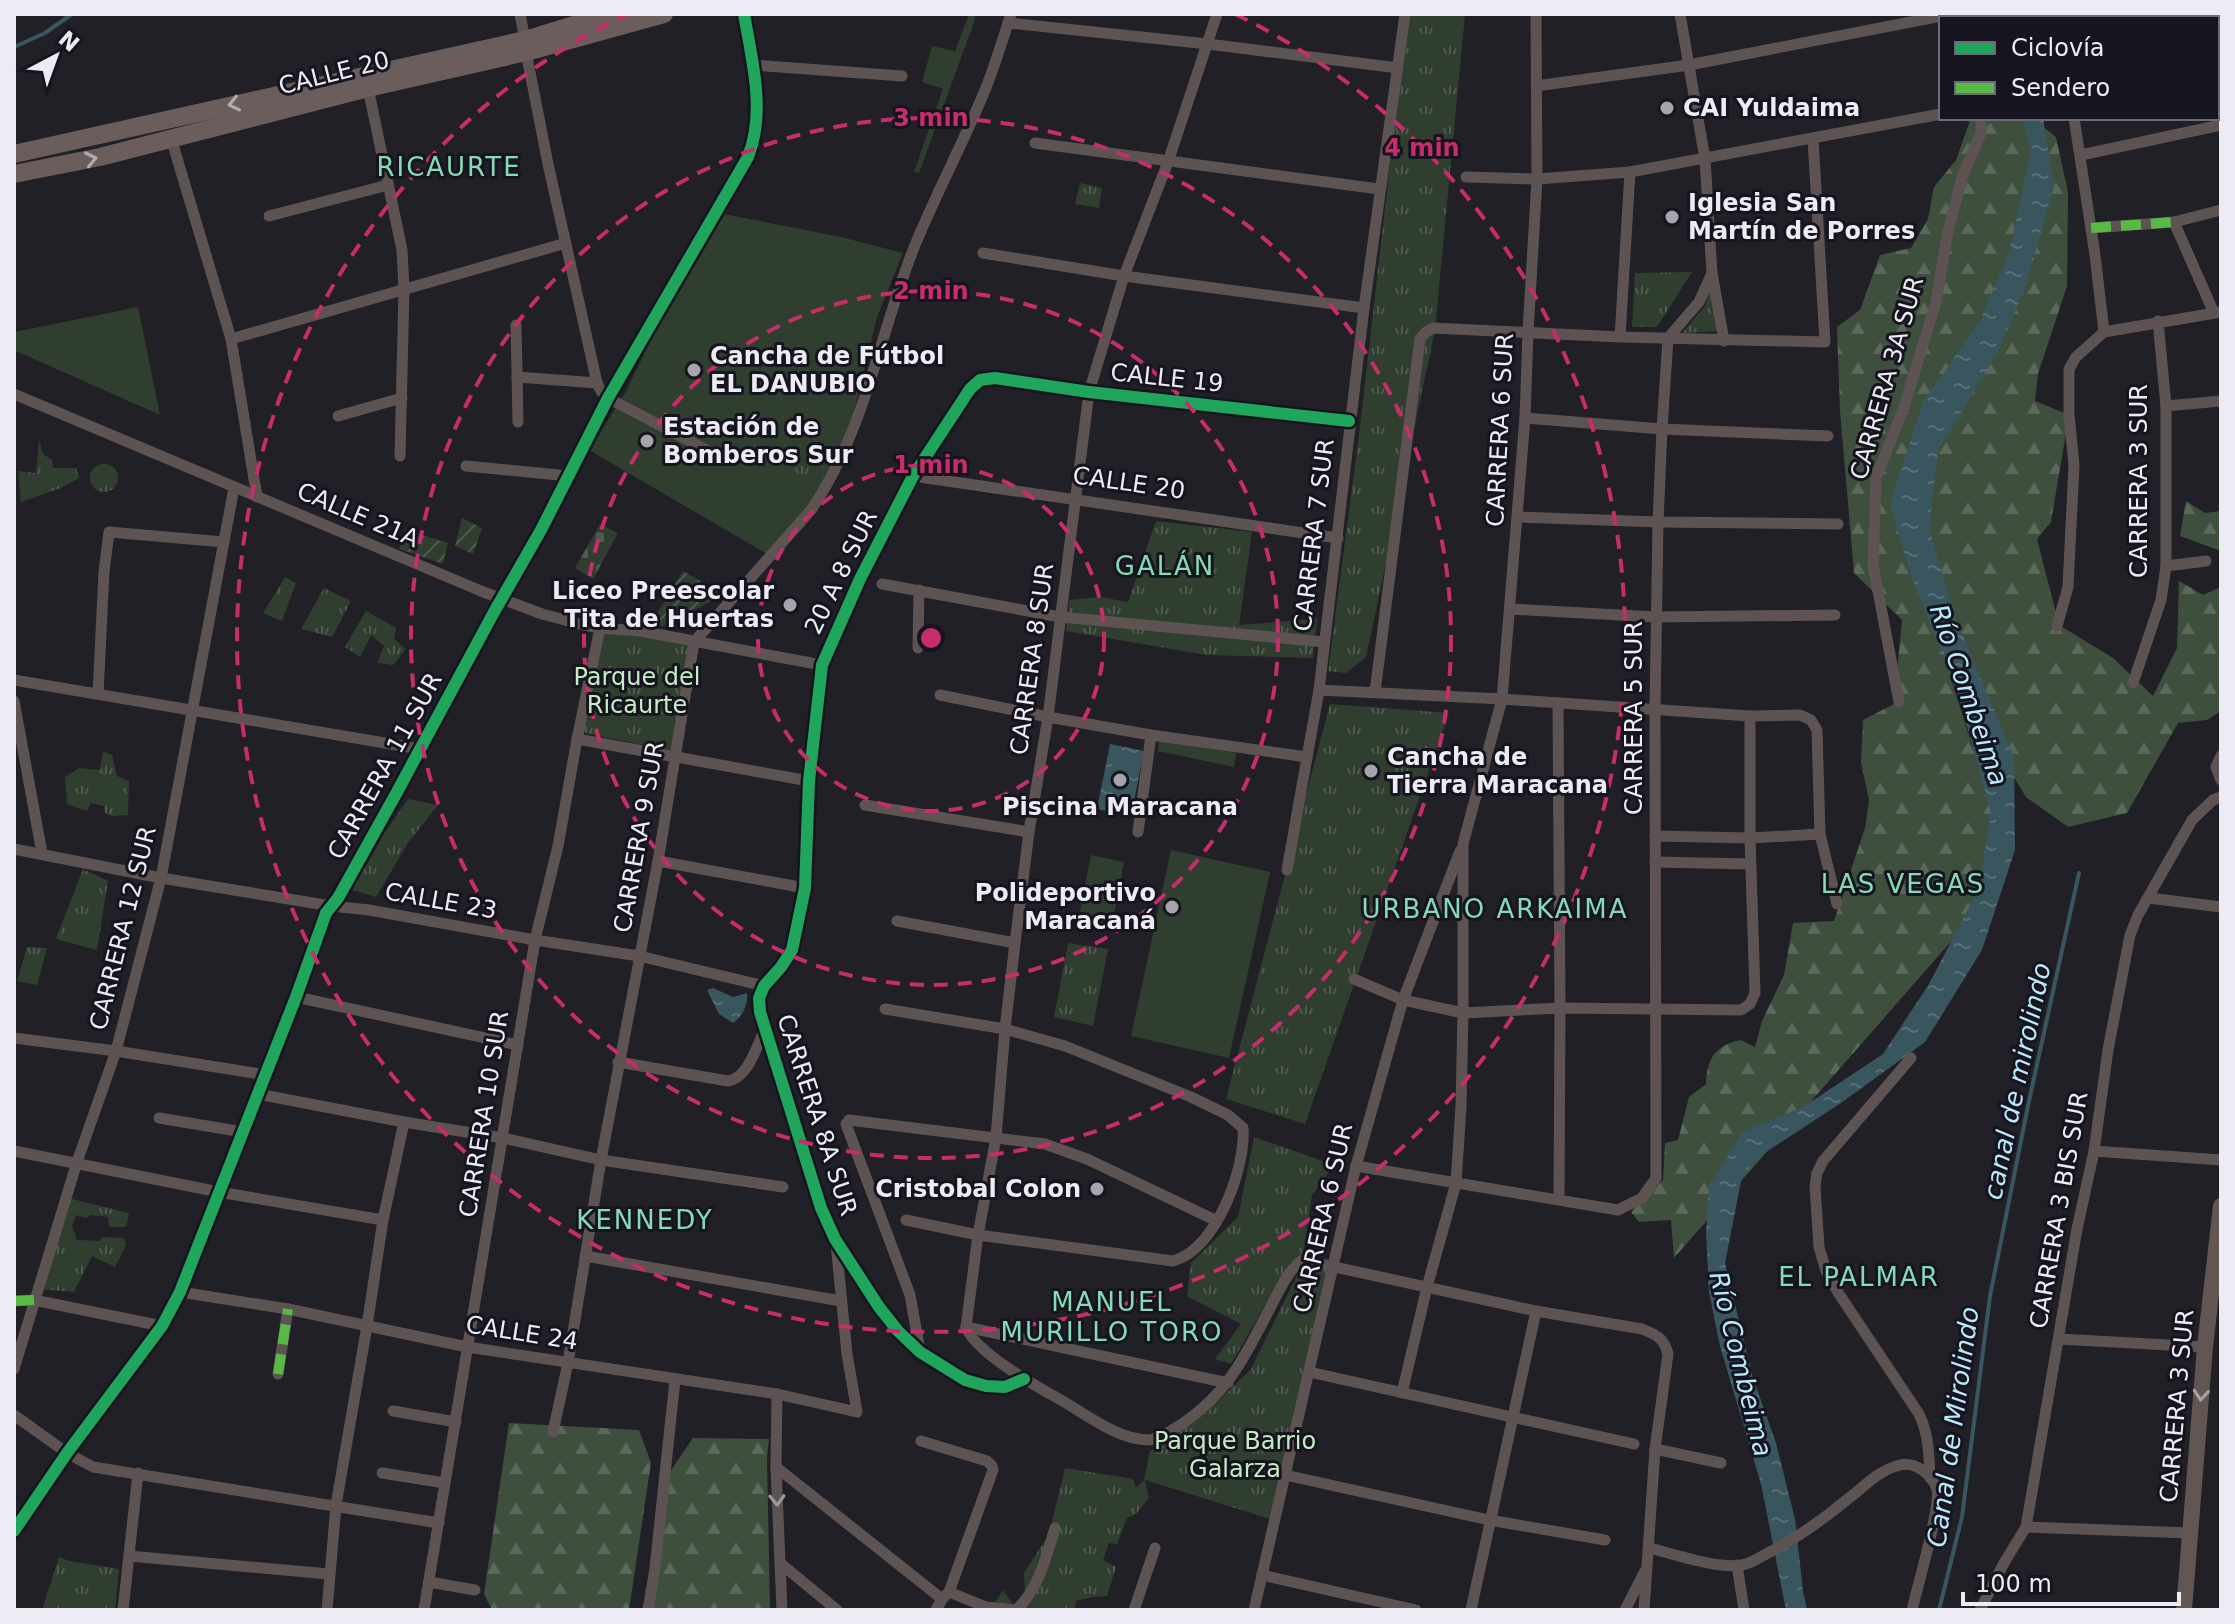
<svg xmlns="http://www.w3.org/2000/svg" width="2235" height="1624" font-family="'DejaVu Sans',sans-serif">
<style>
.grass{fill:#303e30}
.forest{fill:url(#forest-firs)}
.cemetery{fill:url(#cemetery-stones)}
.park{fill:url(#park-tufts)}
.garden{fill:url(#garden-furrows)}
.water{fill:url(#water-ripples)}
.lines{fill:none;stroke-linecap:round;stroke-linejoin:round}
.stream{stroke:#39565f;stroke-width:4}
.street{stroke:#5d5352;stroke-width:11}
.secondary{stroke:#625653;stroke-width:16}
.primary{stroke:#6a5d5b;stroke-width:18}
.quiet{stroke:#58b947;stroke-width:10;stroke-dasharray:20 10;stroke-linecap:butt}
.cycleway-casing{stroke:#16141f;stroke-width:17}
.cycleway{stroke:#20a55d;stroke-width:12}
.oneway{stroke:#b2acaf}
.oneway2{stroke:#a8a1a4}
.oneway3{stroke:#9e989b}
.ring{fill:none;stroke:#c62d6a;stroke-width:4;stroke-dasharray:14 10}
.poi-dot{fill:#a6a5ac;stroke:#16141f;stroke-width:3}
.labels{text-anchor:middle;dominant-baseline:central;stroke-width:6;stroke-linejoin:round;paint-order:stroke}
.street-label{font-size:24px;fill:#edecf4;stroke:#16141f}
.poi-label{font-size:24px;font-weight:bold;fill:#edecf4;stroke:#16141f;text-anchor:start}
.park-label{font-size:24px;fill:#c5eec4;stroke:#16141f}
.neighbourhood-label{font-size:26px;letter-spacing:2px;fill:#85dbb5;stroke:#16141f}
.water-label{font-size:26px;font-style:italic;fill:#b8eafb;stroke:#16141f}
.centre{fill:#c62d6a;stroke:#16141f;stroke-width:4}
.ring-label{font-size:24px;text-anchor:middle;font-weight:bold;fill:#c62d6a;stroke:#16141f;stroke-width:6;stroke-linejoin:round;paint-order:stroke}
</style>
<defs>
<pattern id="forest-firs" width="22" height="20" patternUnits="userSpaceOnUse" patternTransform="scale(2)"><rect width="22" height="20" fill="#3e4f3e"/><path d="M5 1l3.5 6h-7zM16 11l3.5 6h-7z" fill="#5a685a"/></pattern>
<pattern id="cemetery-stones" width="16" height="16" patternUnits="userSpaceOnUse" patternTransform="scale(2)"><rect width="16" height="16" fill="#303e30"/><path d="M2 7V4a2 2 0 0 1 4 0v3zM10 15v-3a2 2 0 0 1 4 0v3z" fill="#4e5a4f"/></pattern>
<pattern id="park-tufts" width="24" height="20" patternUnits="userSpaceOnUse" patternTransform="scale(2)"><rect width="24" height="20" fill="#303e30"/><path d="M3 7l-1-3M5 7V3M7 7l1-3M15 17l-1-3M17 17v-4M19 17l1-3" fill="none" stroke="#4e5a4f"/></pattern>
<pattern id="garden-furrows" width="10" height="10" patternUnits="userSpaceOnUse" patternTransform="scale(2)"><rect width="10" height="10" fill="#303e30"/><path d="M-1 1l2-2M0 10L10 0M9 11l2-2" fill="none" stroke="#4e5a4f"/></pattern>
<pattern id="water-ripples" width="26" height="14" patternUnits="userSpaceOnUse" patternTransform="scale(2)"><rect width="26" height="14" fill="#39565f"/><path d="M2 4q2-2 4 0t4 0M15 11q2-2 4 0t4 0" fill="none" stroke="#566e77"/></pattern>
</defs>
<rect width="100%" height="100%" fill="#212026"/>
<g class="grass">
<polygon points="969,14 976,14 972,28 919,173 914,172 943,89 922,82 932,46 955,51"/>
<polygon points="724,214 841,237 903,253 877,317 849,433 810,506 767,554 589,450 625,393 665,312"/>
<polygon points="138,307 160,415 16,351 14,346 14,332"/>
<polygon points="1159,741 1236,753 1234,767 1158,751"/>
<polygon points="1171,850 1270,872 1229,1058 1131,1036"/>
<polygon points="1091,855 1124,862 1111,929 1078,922"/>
</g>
<g class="forest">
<path d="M1971,118H2032L2056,137L2068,192L2067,286L2038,374L2035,401L2069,415L2051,522L2037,539L2059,625L2113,658L2153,696L2177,648L2179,581L2203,595L2221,587V711L2207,720L2178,723L2127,813L2068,827L2026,797L1949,672L1995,819L1982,906L1674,1258L1671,1220L1639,1222L1631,1212L1663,1180L1665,1143L1678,1140L1689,1097L1706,1084C1707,1059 1715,1045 1741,1040L1755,1047L1762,1021L1784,975L1793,923L1834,921L1865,828L1869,800L1861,762L1863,720L1894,704L1902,620L1854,573L1840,411L1837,327L1860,310L1880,255L1911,248L1928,219L1934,187L1956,160Z"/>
<polygon points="2186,501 2205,513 2221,511 2221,551 2180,536"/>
<polygon points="509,1423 639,1430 651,1463 629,1610 492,1610 484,1594"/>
<polygon points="693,1438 769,1439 767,1457 770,1610 652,1610 667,1476"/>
</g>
<polygon class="cemetery" points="600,524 618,533 593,579 575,568"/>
<g class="park">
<polygon points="1410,14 1465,14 1435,330 1366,657 1346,673 1328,671 1360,427 1401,68"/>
<polygon points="1080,183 1102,188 1099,208 1075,204"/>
<polygon points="1692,272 1657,327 1632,327 1635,273"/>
<polygon points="1711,283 1719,331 1682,333 1705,306"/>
<polygon points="794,425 835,438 808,494 773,480"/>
<polygon points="39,440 43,454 52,460 53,468 76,468 79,478 61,488 21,502 18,471 36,473"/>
<circle cx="104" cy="478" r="14"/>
<polygon points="1156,521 1252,532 1239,625 1317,619 1313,658 1207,655 1066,631 1069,600 1100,597 1128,602"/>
<polygon points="285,577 296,583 282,621 263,613"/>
<polygon points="324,588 351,601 332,637 301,629"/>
<polygon points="366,611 396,628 394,639 406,649 393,665 377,663 384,646 371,635 360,657 345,647"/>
<polygon points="606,629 690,645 673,751 585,733 583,728 603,631"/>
<polygon points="1330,704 1449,713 1305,1124 1226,1099"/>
<polygon points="103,751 112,755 117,776 129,781 128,815 112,816 105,813 104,806 91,803 87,811 67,804 65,777 79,768 100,770"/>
<polygon points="408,799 438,805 408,843 376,897 352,890 385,832"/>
<polygon points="83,869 108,881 97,950 56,939"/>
<polygon points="1068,943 1108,949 1093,1026 1054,1017"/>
<polygon points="27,947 47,948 37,985 17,981"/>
<polygon points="1254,1137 1334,1165 1312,1195 1303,1257 1290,1263 1231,1364 1215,1359 1241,1324 1187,1296 1191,1263 1238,1217"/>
<polygon points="68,1198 129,1213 126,1227 109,1227 108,1217 91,1215 86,1218 76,1215 72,1226 77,1240 100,1241 102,1237 124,1238 126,1245 115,1267 92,1256 74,1292 39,1289"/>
<polygon points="1302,1265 1328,1270 1274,1520 1145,1480 1149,1498 1136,1514 1127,1518 1117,1544 1109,1543 1103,1560 1116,1567 1107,1596 1092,1597 1076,1601 1075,1610 977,1610 984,1601 995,1603 1003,1590 1013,1605 1025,1595 1024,1573 1049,1534 1065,1468 1133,1479 1136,1488 1144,1480 1150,1451 1207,1412 1251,1369"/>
<polygon points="59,1557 69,1561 119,1569 115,1610 42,1610"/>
</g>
<g class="garden">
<polygon points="462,518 482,528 473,554 455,546"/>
<polygon points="405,530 448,543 443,564 399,549"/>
<polygon points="683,571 722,593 708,603 663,626 650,625"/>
</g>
<g class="water">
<polygon points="2022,118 2043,118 2054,187 2025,289 1997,353 1938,451 1929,528 1955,617 2014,757 2015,850 1982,950 1925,1042 1841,1103 1766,1152 1742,1176 1725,1263 1753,1378 1776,1443 1795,1519 1803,1591 1807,1610 1786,1610 1761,1484 1720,1346 1709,1292 1706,1233 1709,1186 1743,1131 1803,1107 1883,1054 1929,984 1979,888 1991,813 1960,701 1910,572 1890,504 1923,402 1980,321 2009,253 2031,150"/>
<polygon points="1110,744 1144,751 1131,816 1097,809"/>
<path d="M713,988L733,997L747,993C748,1005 743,1016 733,1023L719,1014L707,990Z"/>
</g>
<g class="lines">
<g class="stream">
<polyline points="14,47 45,33 72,14"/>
<polyline points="1939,1610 1962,1517 1990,1296 2029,1101 2079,873"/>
</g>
<g class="street">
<polyline points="520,14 525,40"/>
<polyline points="1680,14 1705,159 1712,273 1724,341"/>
<polyline points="2050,14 2051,18"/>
<polyline points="1008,23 1208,44 1398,68"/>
<polyline points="526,52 548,164 597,383 601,391 608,398 720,457"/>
<polyline points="752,65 902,76"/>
<polyline points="1536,86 1689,65 1952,14"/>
<polyline points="368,88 402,250 404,289 400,456"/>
<polyline points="2074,118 2095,255 2104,332"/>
<polyline points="171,138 231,339 257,497"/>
<polyline points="1035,143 1379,189"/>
<polyline points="2081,155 2221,125"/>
<polyline points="1466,177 1537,179 1630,172 1941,114"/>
<polyline points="269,216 388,185"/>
<polyline points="2174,222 2214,313"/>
<polyline points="2091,228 2174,222 2221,210"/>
<polyline points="983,253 1124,276 1364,308"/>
<polyline points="516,325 518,422"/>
<polyline points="2104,332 2221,312"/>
<polyline points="1620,337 1630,172"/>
<polyline points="231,339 566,243"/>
<polyline points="517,377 597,383"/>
<polyline points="14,394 481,591 542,614 580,624 600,628 640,631 822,665"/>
<polyline points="2166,406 2221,401"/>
<polyline points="338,416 402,398"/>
<polyline points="1525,418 1662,429 1828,436"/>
<polyline points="466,466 569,476"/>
<polyline points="913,476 1338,538"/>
<polyline points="1517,517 1658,522 1838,524"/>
<polyline points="2166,566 2206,561"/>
<polyline points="882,584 1060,617 1324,642"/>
<polyline points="1510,609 1656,617 1835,615"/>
<polyline points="2057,626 2068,587 2074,465 2069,415 2069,369 2076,357 2104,332"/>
<polyline points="918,648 919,590"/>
<polyline points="14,680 420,749"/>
<polyline points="2133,683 2161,600 2166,566 2166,406 2158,321"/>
<polyline points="1319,690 1502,699 1750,716 1800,715 1811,720 1817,730 1820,834 1837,904"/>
<polyline points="1375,692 1420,339 1426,332 1433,328 1620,337 1825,342 1813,139"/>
<polyline points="98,694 104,572 109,532 224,542"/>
<polyline points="940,695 1048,717 1151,735 1307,757"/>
<polyline points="14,701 42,853"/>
<polyline points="1899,702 1873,565 1876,478 1904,407 1936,302 1947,236 1962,177 1981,133 1981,118"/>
<polyline points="1558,703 1560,1008 1559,1200"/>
<polyline points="577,739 809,781"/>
<polyline points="2221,756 2216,767 2221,780"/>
<polyline points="865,805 1029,832"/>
<polyline points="1138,832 1151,735"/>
<polyline points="1655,836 1750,838 1820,834"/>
<polyline points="14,849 161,878 331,906 369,910 535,940 639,956 764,986"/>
<polyline points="658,861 805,888"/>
<polyline points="1655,862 1750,864"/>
<polyline points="1287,870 1319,690 1364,308 1405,14"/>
<polyline points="2149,898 2221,907"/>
<polyline points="897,921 1015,943"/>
<polyline points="1354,979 1403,1000 1463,1013 1560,1008 1741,1010 1750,1004 1755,993 1750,838 1750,716"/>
<polyline points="296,997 518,1045"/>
<path d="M885,1009L1005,1029L1065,1046L1191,1097L1228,1115L1243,1128C1246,1168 1216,1250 1173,1261L978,1235L906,1220"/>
<polyline points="14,1038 116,1051 266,1075"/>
<path d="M1911,1058L1823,1161L1817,1173L1815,1186L1819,1247L1826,1271L1839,1294L1919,1414C1929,1435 1929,1455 1930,1478"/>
<path d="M618,1062L728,1081C749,1078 757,1044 766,1027"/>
<polyline points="258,1094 404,1122 503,1138 601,1160 783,1187"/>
<polyline points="159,1118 243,1132"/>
<polyline points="14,1151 219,1192 383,1220"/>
<polyline points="2094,1151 2221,1160"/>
<polyline points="1356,1166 1618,1210 1642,1198 1656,1178 1655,709 1658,522 1662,429 1668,338 1699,302 1712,273"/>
<polyline points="585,1256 841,1301"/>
<polyline points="180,1292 288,1309 467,1347 777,1394 857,1412 847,1354 836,1244"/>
<polyline points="14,1301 34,1300 162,1326"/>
<polyline points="966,1327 978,1235 996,1137 1005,1029 1015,943 1029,832 1048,717 1089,392 1124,276 1168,162 1217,14"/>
<path d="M966,1327C975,1352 1037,1387 1061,1400C1087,1415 1118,1440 1149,1440C1160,1439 1172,1430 1182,1424C1228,1393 1244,1358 1269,1310C1278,1294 1287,1270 1303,1260L1536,1311L1642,1329C1657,1335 1664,1338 1668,1354L1655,1449L1644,1610"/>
<polyline points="966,1327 1228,1383"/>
<polyline points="2059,1339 2205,1347"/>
<polyline points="920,1351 910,1295 846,1124 849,1120 1045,1144 1087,1159 1217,1221"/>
<polyline points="14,1369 77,1162 116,1051 161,878 234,488"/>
<polyline points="1309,1372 1634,1444"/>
<polyline points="278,1374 288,1309"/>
<polyline points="1024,1379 1005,1387 986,1386 965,1380 920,1352 898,1331 879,1307 835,1239 821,1208 760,1012 759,998 764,986 781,967 792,950 805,888 809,781 822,665 860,579 913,476 970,389 980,380 995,378 1089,392 1349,421"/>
<polyline points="1402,1393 1427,1287 1456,1183 1461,1106 1463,1013 1463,844 1502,699 1525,418 1528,332 1537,179 1536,14"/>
<polyline points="777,1394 776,1467 782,1610"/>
<polyline points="393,1411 456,1422"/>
<polyline points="14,1415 67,1453 93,1467 439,1523"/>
<path d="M553,1432L568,1363L601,1160L658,861L694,642L811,510C866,430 879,334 915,245C936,194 962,145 983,95C994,69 1002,41 1011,14"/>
<polyline points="921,1441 987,1461 992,1466 993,1470 949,1592 942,1599 936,1610"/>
<polyline points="1655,1449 1721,1463"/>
<polyline points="776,1467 942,1599"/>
<polyline points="382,1473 445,1483"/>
<polyline points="1285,1475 1489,1520 1605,1540"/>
<polyline points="2026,1527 2190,1533"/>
<path d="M14,1531L67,1453L162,1326L180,1292L296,997L326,913L338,898L397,792L494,612L541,530L608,398L748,157C766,112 752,61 744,14"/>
<path d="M1650,1548C1673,1554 1723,1571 1746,1564C1753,1562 1761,1557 1768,1553C1797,1538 1824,1519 1849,1498C1865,1486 1879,1470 1900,1465C1915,1461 1933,1475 1937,1490C1941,1507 1917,1588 1912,1610"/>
<polyline points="129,1556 329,1574"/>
<polyline points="780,1563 837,1610"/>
<polyline points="1737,1565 1744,1610"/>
<polyline points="1262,1575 1416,1610"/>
<polyline points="429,1582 475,1590"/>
<path d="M949,1592L986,1607L1016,1610C1039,1589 1046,1557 1055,1528"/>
<polyline points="123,1610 138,1473"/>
<polyline points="327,1610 336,1505 367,1326 383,1220 404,1122"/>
<polyline points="424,1610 535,940 558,846 577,739 600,628"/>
<polyline points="648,1610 655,1568 675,1380"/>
<polyline points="1134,1610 1155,1548"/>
<polyline points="1254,1610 1356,1166 1403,1000 1460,851"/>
<polyline points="1471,1610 1536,1311"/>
<polyline points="1625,1610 1645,1571"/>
<polyline points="1980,1610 2004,1563 2026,1527 2077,1229 2094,1151 2108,1050 2130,935 2138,915 2192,820 2213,800 2221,797"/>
</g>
<polyline class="secondary" points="2184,1610 2205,1347 2221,1206"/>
<g class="primary">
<polyline points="14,154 525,40 609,14"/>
<polyline points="14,174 100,157 368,88 526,52 664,14"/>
</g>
<g class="quiet">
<polyline points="2091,228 2174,222"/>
<polyline points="14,1301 34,1300"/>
<polyline points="278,1374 288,1309"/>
</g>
<g class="cycleway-casing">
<g id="cycleway">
<polyline points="1024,1379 1005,1387 986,1386 965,1380 920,1352 898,1331 879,1307 835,1239 821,1208 760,1012 759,998 764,986 781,967 792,950 805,888 809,781 822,665 860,579 913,476 970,389 980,380 995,378 1089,392 1349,421"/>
<path d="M14,1531L67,1453L162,1326L180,1292L296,997L326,913L338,898L397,792L494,612L541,530L608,398L748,157C766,112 752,61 744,14"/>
</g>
</g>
<use href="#cycleway" class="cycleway"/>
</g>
<defs><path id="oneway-chevron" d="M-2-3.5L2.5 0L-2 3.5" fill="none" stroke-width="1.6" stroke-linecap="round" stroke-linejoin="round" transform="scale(2)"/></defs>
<g class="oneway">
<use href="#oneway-chevron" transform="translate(234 104) rotate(167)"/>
<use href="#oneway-chevron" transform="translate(91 159) rotate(-12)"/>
</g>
<use class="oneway2" href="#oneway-chevron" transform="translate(2201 1395) rotate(95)"/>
<use class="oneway3" href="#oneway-chevron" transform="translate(777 1500) rotate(88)"/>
<g class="ring">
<circle cx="931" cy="638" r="173"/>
<circle cx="931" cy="638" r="347"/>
<circle cx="931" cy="638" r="520"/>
<path d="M1235 14A694 694 0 1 1 627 14"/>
</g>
<g class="poi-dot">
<circle cx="1667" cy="108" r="8"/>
<circle cx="1672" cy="217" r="8"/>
<circle cx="694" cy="370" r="8"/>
<circle cx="647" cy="441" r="8"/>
<circle cx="790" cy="605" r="8"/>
<circle cx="1371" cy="771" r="8"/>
<circle cx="1120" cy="780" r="8"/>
<circle cx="1172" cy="907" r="8"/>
<circle cx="1097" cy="1189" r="8"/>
</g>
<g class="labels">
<g class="street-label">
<text transform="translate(334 73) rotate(-14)">CALLE 20</text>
<text transform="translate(1167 378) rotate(6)">CALLE 19</text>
<text transform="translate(1887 378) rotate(-74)">CARRERA 3A SUR</text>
<text transform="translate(1500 430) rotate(-87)">CARRERA 6 SUR</text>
<text transform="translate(2139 481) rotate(-90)">CARRERA 3 SUR</text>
<text transform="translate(1129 483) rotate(8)">CALLE 20</text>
<text transform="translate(358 515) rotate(23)">CALLE 21A</text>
<text transform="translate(1314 535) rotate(-83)">CARRERA 7 SUR</text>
<text transform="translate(841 572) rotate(-64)">20 A 8 SUR</text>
<text transform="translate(1032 659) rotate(-82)">CARRERA 8 SUR</text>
<text transform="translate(1634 718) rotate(-90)">CARRERA 5 SUR</text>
<text transform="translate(385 766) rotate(-61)">CARRERA 11 SUR</text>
<text transform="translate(639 837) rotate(-80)">CARRERA 9 SUR</text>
<text transform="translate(441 901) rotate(10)">CALLE 23</text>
<text transform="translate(123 928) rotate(-76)">CARRERA 12 SUR</text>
<text transform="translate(484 1114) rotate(-81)">CARRERA 10 SUR</text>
<text transform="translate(817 1115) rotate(72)">CARRERA 8A SUR</text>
<text transform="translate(2059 1210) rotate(-80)">CARRERA 3 BIS SUR</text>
<text transform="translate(1323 1218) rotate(-77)">CARRERA 6 SUR</text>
<text transform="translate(522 1333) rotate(9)">CALLE 24</text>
<text transform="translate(2177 1406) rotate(-85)">CARRERA 3 SUR</text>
</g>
<g class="poi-label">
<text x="1683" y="108">CAI Yuldaima</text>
<text x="1688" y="203">Iglesia San<tspan x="1688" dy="28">Martín de Porres</tspan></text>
<text x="710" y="356">Cancha de Fútbol<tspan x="710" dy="28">EL DANUBIO</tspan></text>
<text x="663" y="427">Estación de<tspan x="663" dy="28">Bomberos Sur</tspan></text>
<text x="774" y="591" text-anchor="end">Liceo Preescolar<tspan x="774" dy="28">Tita de Huertas</tspan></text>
<text x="1387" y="757">Cancha de<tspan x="1387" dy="28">Tierra Maracana</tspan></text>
<text x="1120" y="807" text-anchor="middle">Piscina Maracana</text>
<text x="1156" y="893" text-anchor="end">Polideportivo<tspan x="1156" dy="28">Maracaná</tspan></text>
<text x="1081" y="1189" text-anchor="end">Cristobal Colon</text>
</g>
<g class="park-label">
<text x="637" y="677">Parque del<tspan x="637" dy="28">Ricaurte</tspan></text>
<text x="1235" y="1441">Parque Barrio<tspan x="1235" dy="28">Galarza</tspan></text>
</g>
<g class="neighbourhood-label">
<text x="449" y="167">RICAURTE</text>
<text x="1165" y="566">GALÁN</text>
<text x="1903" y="884">LAS VEGAS</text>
<text x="1495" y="909">URBANO ARKAIMA</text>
<text x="645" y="1220">KENNEDY</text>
<text x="1859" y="1277">EL PALMAR</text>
<text x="1112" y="1302">MANUEL<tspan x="1112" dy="30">MURILLO TORO</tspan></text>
</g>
<g class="water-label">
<text transform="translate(1969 695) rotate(71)">Río Combeima</text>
<text transform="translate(2017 1081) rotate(-78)">canal de mirolindo</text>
<text transform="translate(1741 1364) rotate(76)">Río Combeima</text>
<text transform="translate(1953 1427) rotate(-82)">Canal de Mirolindo</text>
</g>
</g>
<circle cx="931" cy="638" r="12" class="centre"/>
<g class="ring-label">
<text x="931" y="126">3 min</text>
<text x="1422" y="156">4 min</text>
<text x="931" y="299">2 min</text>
<text x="931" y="473">1 min</text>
</g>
<rect width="2235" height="1624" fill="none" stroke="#edecf4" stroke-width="32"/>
<rect x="1939" y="16" width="280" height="104" fill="#16141f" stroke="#6c6a74" stroke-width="2"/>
<rect x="1955" y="42" width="40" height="12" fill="#20a55d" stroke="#6c6a74" stroke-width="2"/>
<text x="2011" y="56" font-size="24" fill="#edecf4">Ciclovía</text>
<rect x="1955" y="82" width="40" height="12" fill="#58b947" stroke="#6c6a74" stroke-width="2"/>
<text x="2011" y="96" font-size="24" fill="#edecf4">Sendero</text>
<g transform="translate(56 56) rotate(41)" stroke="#16141f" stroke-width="6" paint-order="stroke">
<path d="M0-6L14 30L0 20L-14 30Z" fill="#edecf4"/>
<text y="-12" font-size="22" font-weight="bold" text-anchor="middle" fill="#edecf4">N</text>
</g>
<path d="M1963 1592v12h216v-12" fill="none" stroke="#edecf4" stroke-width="4"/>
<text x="1975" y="1592" font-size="24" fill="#edecf4" stroke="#16141f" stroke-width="6" paint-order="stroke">100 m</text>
</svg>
